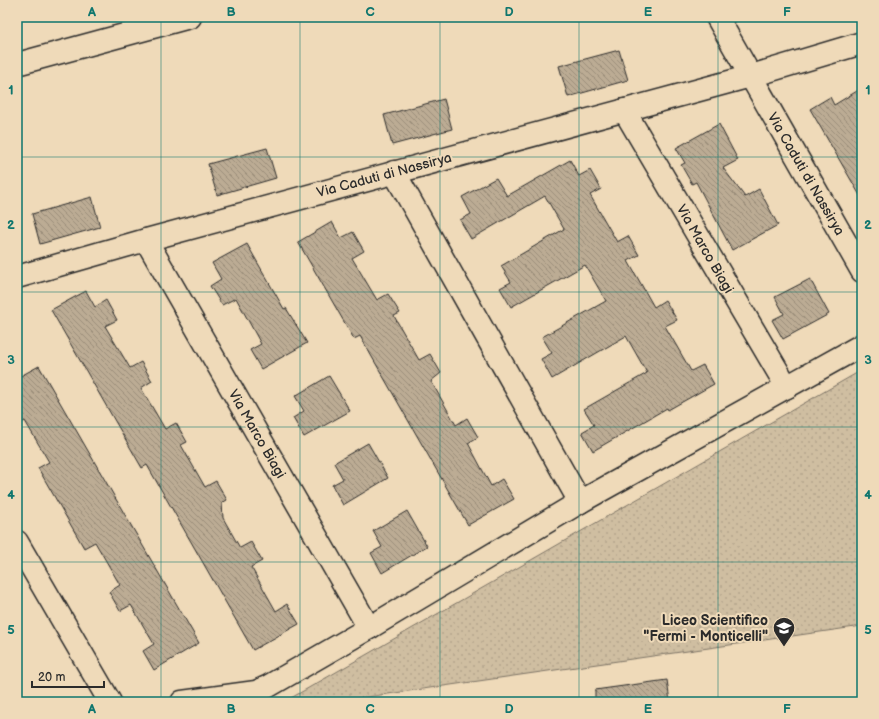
<svg xmlns="http://www.w3.org/2000/svg" width="879" height="719" font-family="'Balsamiq Sans',sans-serif">
<style>
.grass{fill:url(#grass-dots);stroke:#7d7466}
.building{fill:url(#building-back-hatch);stroke:#2b2b2b}
.lines{fill:none;stroke-linecap:round;stroke-linejoin:round}
.minor-casing{stroke:#2b2b2b;stroke-width:25}
.tertiary-casing{stroke:#2b2b2b;stroke-width:25}
.minor{stroke:#efdab9;stroke-width:22}
.tertiary{stroke:#efdab9;stroke-width:22}
.grid{fill:none;stroke:#0f766e;stroke-width:1;stroke-opacity:0.55}
.labels{text-anchor:middle;dominant-baseline:central;stroke-width:4;stroke-linejoin:round;paint-order:stroke}
.street-label{font-size:14px;fill:#2b2b2b;stroke:#efdab9}
.poi-label{font-size:14px;font-weight:bold;fill:#2b2b2b;stroke:#efdab9;text-anchor:end}
.neatline{fill:none;stroke:#0f766e;stroke-width:1.5}
.grid-label{font-size:13px;text-anchor:middle;font-weight:bold;fill:#0f766e}
</style>
<defs>
<pattern id="grass-dots" width="8" height="8" patternUnits="userSpaceOnUse"><rect width="8" height="8" fill="#cfbea1"/><path d="M2 2h.1M6 6h.1" fill="none" stroke="#b2a38b" stroke-width="1.8" stroke-linecap="round"/></pattern>
<pattern id="building-back-hatch" width="6" height="6" patternUnits="userSpaceOnUse"><rect width="6" height="6" fill="#bcac94"/><path d="M-1 5l2 2M0 0l6 6M5-1l2 2" fill="none" stroke="#998c79"/></pattern>
</defs>
<rect width="100%" height="100%" fill="#efdab9"/>
<filter id="ink" filterUnits="userSpaceOnUse"><feTurbulence type="fractalNoise" baseFrequency=".025" numOctaves="2"/><feDisplacementMap in="SourceGraphic" scale="8" xChannelSelector="R" yChannelSelector="G"/><feConvolveMatrix kernelMatrix="1 2 1 2 8 2 1 2 1" color-interpolation-filters="sRGB"/></filter>
<g filter="url(#ink)">
<polygon class="grass" points="862,370 862,626 332,702 290,702 291,698"/>
<g class="building">
<polygon points="619,50 628,80 568,97 559,66"/>
<polygon points="862,88 862,199 810,109 830,97 834,105"/>
<polygon points="444,99 452,129 392,145 384,115"/>
<polygon points="719,124 738,160 723,168 745,197 759,189 778,225 732,250 696,182 692,184 681,165 685,163 676,148"/>
<polygon points="267,148 276,178 217,195 208,164"/>
<polygon points="570,160 579,176 590,170 601,189 590,195 617,242 628,236 639,255 628,261 654,307 665,300 677,320 665,326 691,371 703,365 714,384 668,410 667,408 593,451 582,432 594,425 584,409 647,373 626,336 552,379 541,359 552,353 542,337 606,301 585,265 511,307 500,288 511,282 501,266 564,229 545,196 471,239 460,220 471,214 462,197 496,178 507,196"/>
<polygon points="92,197 100,227 40,244 32,214"/>
<polygon points="332,222 341,238 353,232 364,251 352,258 377,300 388,294 400,313 394,316 419,360 430,354 441,373 431,381 456,425 467,418 478,437 468,443 491,486 502,479 514,499 468,525 360,336 354,339 298,242"/>
<polygon points="247,244 284,309 286,308 307,343 261,369 250,350 261,344 236,298 222,305 210,286 221,279 212,263"/>
<polygon points="810,279 829,314 783,339 772,320 784,314 775,297"/>
<polygon points="86,291 95,307 106,300 117,320 105,326 130,368 141,362 152,381 141,388 165,429 176,423 187,442 181,445 205,487 216,481 227,500 222,503 223,518 240,548 251,542 262,561 251,567 276,611 287,604 299,624 253,650 147,465 142,468 51,310"/>
<polygon points="39,366 199,643 154,670 143,651 154,644 131,605 120,611 109,592 120,585 95,542 84,548 38,468 49,462 25,421 17,425 17,378"/>
<polygon points="329,376 350,411 304,437 293,418 304,411 295,396"/>
<polygon points="368,443 388,478 343,505 332,485 343,479 334,463"/>
<polygon points="407,511 427,546 382,573 371,553 382,547 373,531"/>
<polygon points="667,680 670,702 595,702 595,690"/>
</g>
<g class="lines">
<g class="minor-casing">
<g id="minor">
<polyline points="717,17 862,271"/>
<polyline points="624,110 787,387"/>
<polyline points="394,172 580,502"/>
<polyline points="146,240 369,628"/>
<polyline points="17,277 146,240 751,76 862,43"/>
<polyline points="17,542 110,702"/>
<polyline points="182,702 256,692 267,687 369,628 580,502 862,345"/>
</g>
</g>
<g class="tertiary-casing">
<polyline id="tertiary" points="17,64 190,17"/>
</g>
<use href="#minor" class="minor"/>
<use href="#tertiary" class="tertiary"/>
</g>
</g>
<path class="grid" d="M161,17V702M300,17V702M440,17V702M579,17V702M718,17V702M17,157H862M17,292H862M17,427H862M17,562H862"/>
<defs>
<g id="school-pin" transform="scale(1.15)"><path d="M0 17L-7.5 6A9.5 9.5 0 1 1 7.5 6Z" fill="#2b2b2b" stroke="#efdab9"/><path d="M0-5L7-2L0 1L-7-2ZM-4 1L0 2.5L4 1V4Q0 6-4 4Z" fill="#fff"/></g>
</defs>
<g fill-rule="evenodd">
<use href="#school-pin" x="784" y="628"/>
</g>
<g class="labels">
<g class="street-label">
<text transform="translate(806 174) rotate(60)">Via Caduti di Nassirya</text>
<text transform="translate(384 175) rotate(-15)">Via Caduti di Nassirya</text>
<text transform="translate(705 249) rotate(60)">Via Marco Biagi</text>
<text transform="translate(257 434) rotate(60)">Via Marco Biagi</text>
</g>
<g class="poi-label">
<text x="768" y="620">Liceo Scientifico<tspan x="768" dy="16">"Fermi - Monticelli"</tspan></text>
</g>
</g>
<rect width="879" height="719" fill="none" stroke="#efdab9" stroke-width="44"/>
<path d="M32 681v6h72v-6" fill="none" stroke="#2b2b2b" stroke-width="2"/>
<text x="38" y="681" font-size="12" fill="#2b2b2b" stroke="#efdab9" stroke-width="3" paint-order="stroke">20 m</text>
<rect x="22" y="22" width="835" height="675" class="neatline"/>
<g class="grid-label">
<text x="92" y="16">A</text>
<text x="231" y="16">B</text>
<text x="370" y="16">C</text>
<text x="509" y="16">D</text>
<text x="648" y="16">E</text>
<text x="787" y="16">F</text>
<text x="11" y="94">1</text>
<text x="868" y="94">1</text>
<text x="11" y="229">2</text>
<text x="868" y="229">2</text>
<text x="11" y="364">3</text>
<text x="868" y="364">3</text>
<text x="11" y="499">4</text>
<text x="868" y="499">4</text>
<text x="11" y="634">5</text>
<text x="868" y="634">5</text>
<text x="92" y="713">A</text>
<text x="231" y="713">B</text>
<text x="370" y="713">C</text>
<text x="509" y="713">D</text>
<text x="648" y="713">E</text>
<text x="787" y="713">F</text>
</g>
</svg>
